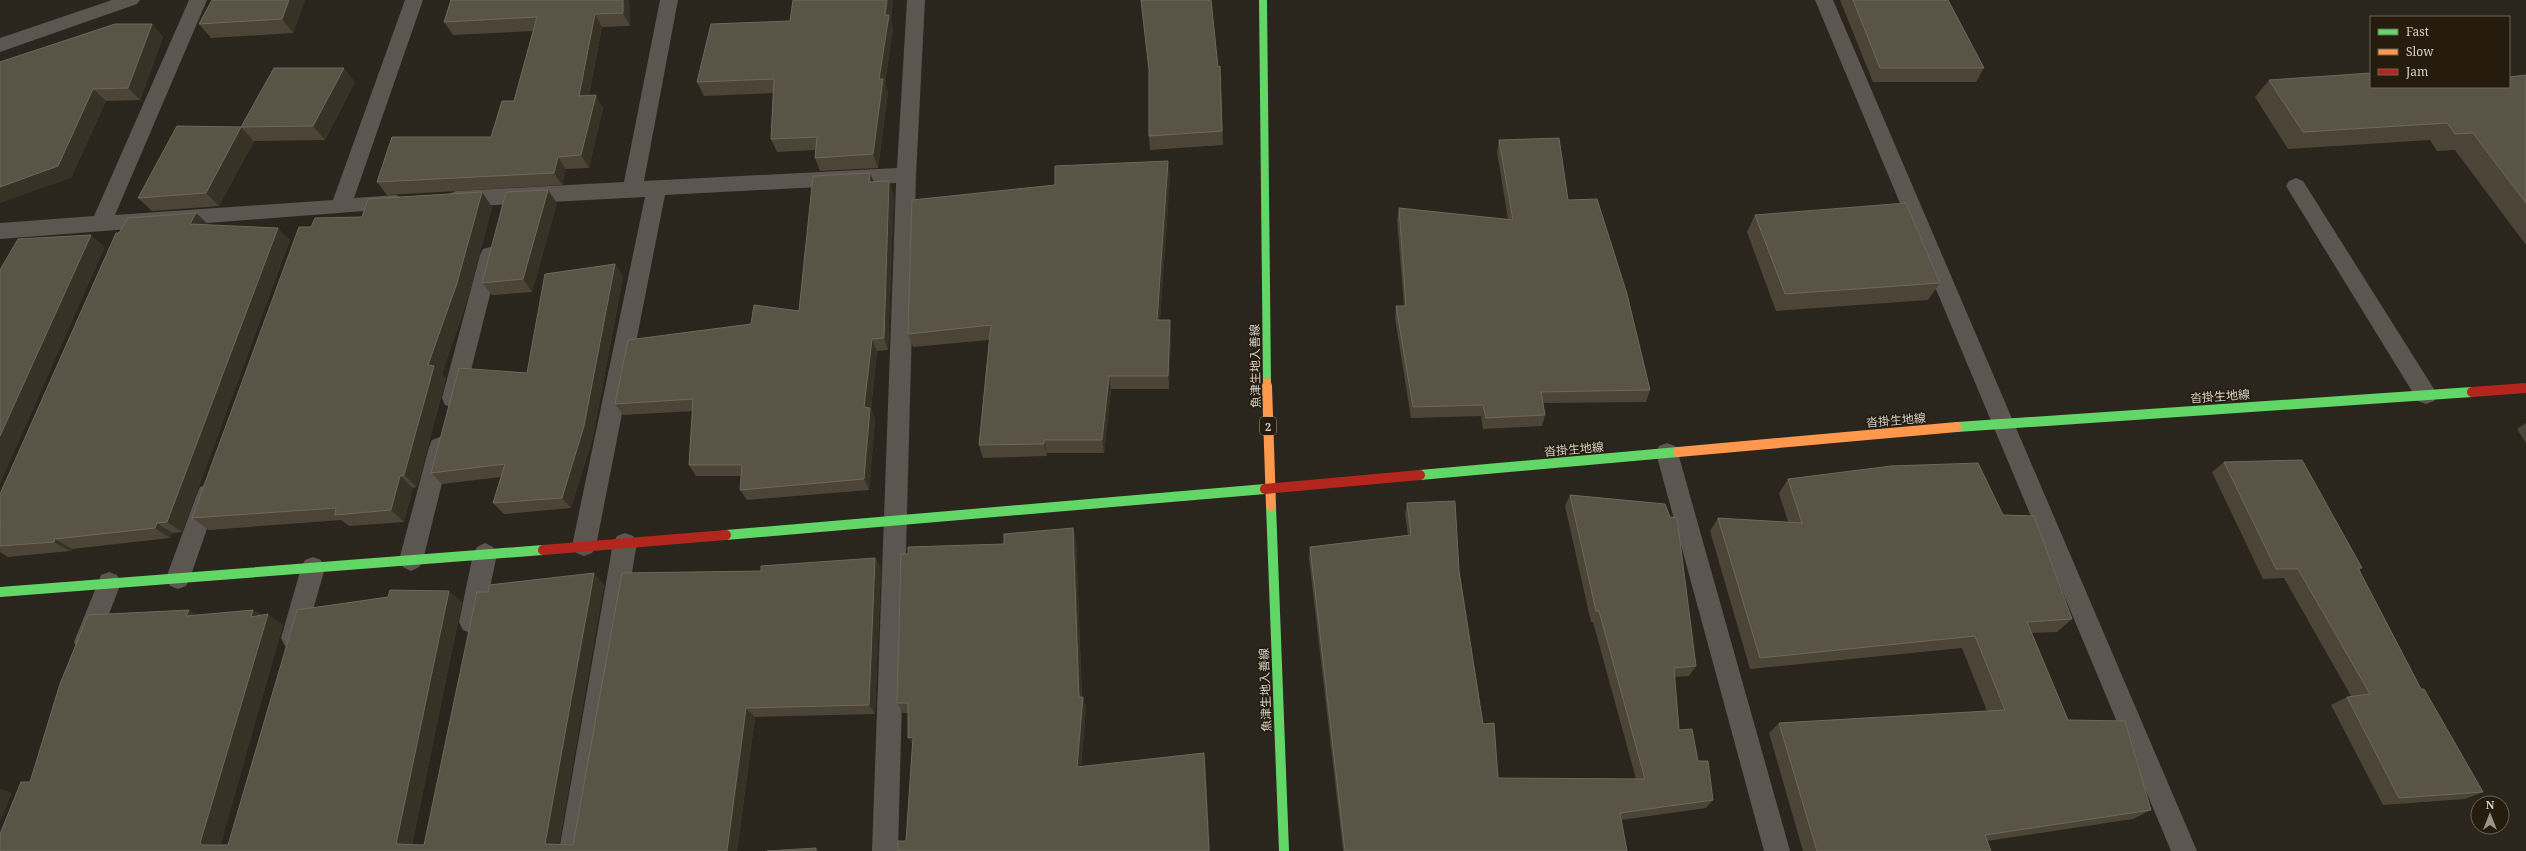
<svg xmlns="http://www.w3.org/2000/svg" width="2526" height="851" font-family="'Noto Serif','Noto Sans JP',serif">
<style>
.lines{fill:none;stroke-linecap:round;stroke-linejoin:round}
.street{fill:#5b5650;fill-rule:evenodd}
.fast-far1{stroke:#63d668;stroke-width:8}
.fast{stroke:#63d668;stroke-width:10}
.slow-far1{stroke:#ff974d;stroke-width:8}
.slow{stroke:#ff974d;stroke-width:10}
.jam{stroke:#b3261e;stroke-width:10}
.wall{fill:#4c4537}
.shaded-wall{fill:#383226}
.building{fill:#5a5447;stroke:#6e675b}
.labels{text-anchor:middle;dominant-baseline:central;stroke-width:3;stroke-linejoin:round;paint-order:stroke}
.shield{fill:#251c0e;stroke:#a29b90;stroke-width:1}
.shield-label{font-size:11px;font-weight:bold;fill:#d7d1c8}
.street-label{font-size:12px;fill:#d7d1c8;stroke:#251c0e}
</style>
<rect width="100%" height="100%" fill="#2a251d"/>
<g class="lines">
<g class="street">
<polygon points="112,0 140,0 137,4 0,52 0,38"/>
<polygon points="189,0 207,0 115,215 333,200 405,0 423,0 354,198 396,195 403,198 406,203 403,208 0,239 0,223 94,216"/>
<polygon points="660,0 678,0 644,181 897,168 907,0 925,0 916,175 898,851 872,851 896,183 665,195 596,546 592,553 584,556 576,553 572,546 645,197 456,207 449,204 446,199 449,194 456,191 624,182"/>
<polygon points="1815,0 1833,0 2197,851 2171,851"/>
<polygon points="2296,178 2303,181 2434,389 2437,395 2434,401 2426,404 2418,401 2289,191 2286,186 2289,181"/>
<polygon points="490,247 497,249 500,255 464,398 461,405 453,407 445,405 442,398 480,255 483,249"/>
<polygon points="440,437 448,440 451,447 423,560 419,567 411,571 403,567 399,560 429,447 432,440"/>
<polygon points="1667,443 1675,446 1678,453 1790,851 1764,851 1656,453 1659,446"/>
<polygon points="208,484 216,487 219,494 190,578 186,586 178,589 170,586 166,578 197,494 200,487"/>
<polygon points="625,533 633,536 637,543 585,851 559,851 613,543 617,536"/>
<polygon points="485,543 493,547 497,554 483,622 479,630 471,633 463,630 459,622 473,554 477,547"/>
<polygon points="313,557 321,560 325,568 305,638 301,646 293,649 285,646 281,638 301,568 305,560"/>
<polygon points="109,572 117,575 121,583 95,650 86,653 77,650 74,642 101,575"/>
</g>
<polyline class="fast-far1" points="1263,0 1267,382"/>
<g class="fast">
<polyline points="1957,427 2472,392"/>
<polyline points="1420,475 1678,452"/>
<polyline points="1271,506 1284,851"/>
<polyline points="726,535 1265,489"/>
<polyline points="0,592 543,550"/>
</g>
<polyline class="slow-far1" points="1267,382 1267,387"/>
<g class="slow">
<polyline points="1267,386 1271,506"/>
<polyline points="1678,452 1957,427"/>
</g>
<g class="jam">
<polyline points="2472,392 2526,388"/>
<polyline points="1265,489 1420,475"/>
<polyline points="543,550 726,535"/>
</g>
</g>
<g class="wall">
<polygon points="305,0 293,33 211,38 199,24"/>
<polygon points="451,0 629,0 630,26 602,27 589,95 603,108 589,168 566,169 562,185 387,195 377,182 491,137 514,101 533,31 453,35 444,22"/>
<polygon points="793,0 893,0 891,20 893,29 885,83 888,92 878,168 820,171 815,158 815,150 777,152 771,139 773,93 704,96 697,82 790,21"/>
<polygon points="1840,0 1948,0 1984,68 1976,82 1873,82"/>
<polygon points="152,24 163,37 140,100 106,101 71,178 0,62"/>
<polygon points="1220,66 1223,145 1150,150 1149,136 1218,67"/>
<polygon points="2526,75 2526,245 2455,150 2437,151 2430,140 2288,149 2255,97 2269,80 2509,87"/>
<polygon points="355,82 325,140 254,141 219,206 152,211 138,198 241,127"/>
<polygon points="1499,140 1568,200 1650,390 1646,402 1543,403 1545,415 1542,426 1483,429 1481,416 1411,418 1395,318 1396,306 1404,306 1397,220 1399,208 1508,219 1497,152"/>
<polygon points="1168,161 1170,175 1160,320 1170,320 1171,333 1169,389 1111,389 1104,453 1047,453 1047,456 983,458 979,445 989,340 913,347 908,334 1055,185"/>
<polygon points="870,173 874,181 894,194 888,350 877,351 871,409 875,419 869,490 747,500 740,490 741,476 696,476 689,465 693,411 623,415 615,404 799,311"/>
<polygon points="482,192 492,207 468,297 442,374 446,379 417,487 413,488 404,522 349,526 341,520 209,530 192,518 311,227"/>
<polygon points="557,203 532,292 492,295 482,283"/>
<polygon points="196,213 209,225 290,240 182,532 172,533 170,538 72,549 70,551 8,557 0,552 0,494 119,233"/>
<polygon points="1755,215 1940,283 1928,300 1776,311 1747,232"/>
<polygon points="615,264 623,277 593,437 571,508 504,514 493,503 501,477 442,484 431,473 527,373"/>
<polygon points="2526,423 2526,443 2517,429"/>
<polygon points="2224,462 2362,568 2359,570 2421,689 2483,792 2465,799 2383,805 2331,705 2347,697 2351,696 2284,578 2263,579 2212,472"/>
<polygon points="1788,479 2003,515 2072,619 2057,632 2032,633 2068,720 2151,810 2133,819 1987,841 1991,851 1803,851 1769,733 1779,723 1987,711 1962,648 1750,669 1710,531 1718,518 1788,522 1779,493"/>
<polygon points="1570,495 1696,666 1689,676 1674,677 1679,730 1698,761 1713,800 1706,808 1621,820 1627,851 1343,851 1309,558 1310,547 1408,535 1405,514 1407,503 1459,571 1483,724 1498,778 1636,779 1593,622 1591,622 1565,506"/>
<polygon points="1073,528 1076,540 1082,697 1086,707 1081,767 1205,762 1210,851 906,841 913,744 908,738 908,713 903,713 897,703 1004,544"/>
<polygon points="875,558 881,568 875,714 755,717 737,851 0,851 30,782 198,615 253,610 262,615 283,625 220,845 228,845 462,602 412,845 424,845 488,592 604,584 559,844 573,845 761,571"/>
</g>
<g class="shaded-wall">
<polygon points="289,0 305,0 293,33 282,19"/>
<polygon points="623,0 629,0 630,26 623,13"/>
<polygon points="887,0 893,0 891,20 893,29 885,83 888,92 878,168 873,154 879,79"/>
<polygon points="595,14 602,27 586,109 579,96"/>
<polygon points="152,24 163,37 140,100 128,88"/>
<polygon points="344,68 355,82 325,140 313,126"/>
<polygon points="93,89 106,101 71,178 0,203 0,187"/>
<polygon points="596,95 603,108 589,168 581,155"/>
<polygon points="241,127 254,141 219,206 206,193"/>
<polygon points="558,157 566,169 562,185 554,173"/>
<polygon points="1168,161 1170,175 1159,333 1157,320"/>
<polygon points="870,173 875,186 869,182"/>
<polygon points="889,181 894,194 888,350 884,338"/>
<polygon points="548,190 557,203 532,292 523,279"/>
<polygon points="482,192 492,207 468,297 442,374 446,379 417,487 404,475 428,365"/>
<polygon points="196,213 209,225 190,224"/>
<polygon points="278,228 290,240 182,532 167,522"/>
<polygon points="91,235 105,247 0,484 0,436"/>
<polygon points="615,264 623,277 593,437 571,508 562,498"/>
<polygon points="1170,320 1171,333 1169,389 1168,376"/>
<polygon points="872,339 877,351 871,409 875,419 869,490 864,479 864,407"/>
<polygon points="1109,376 1111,389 1104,453 1102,440"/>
<polygon points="1044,440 1047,453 1047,456 1044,444"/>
<polygon points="400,476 413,488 404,522 391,510"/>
<polygon points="157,523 172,533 170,538 155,528"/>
<polygon points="1073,528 1076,540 1082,707 1083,697 1086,707 1080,776 1077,767 1079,697"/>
<polygon points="55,539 72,549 70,551 54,542"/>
<polygon points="875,558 881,568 875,714 869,705"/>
<polygon points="594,573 604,584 558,851 545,844"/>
<polygon points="449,591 462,602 411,851 396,844"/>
<polygon points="189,610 206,620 186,616"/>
<polygon points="253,610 267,618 268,614 283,625 219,851 202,845 200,843 251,617"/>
<polygon points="746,708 755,717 737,851 727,851"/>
<polygon points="913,737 915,747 908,738"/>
<polygon points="1204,753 1205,762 1210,851 1209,851"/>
<polygon points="0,788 12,793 0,822"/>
<polygon points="816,848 820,851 816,851"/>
</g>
<g class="building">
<polygon points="212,0 289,0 282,19 199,24"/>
<polygon points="451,0 623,0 623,13 595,14 579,96 596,95 581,155 558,157 554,173 377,182 392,137 491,137 502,101 514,101 537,17 444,22"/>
<polygon points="793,0 887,0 885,15 889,15 879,79 883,79 873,154 815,158 817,137 771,139 774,79 697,82 711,24 790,21"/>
<polygon points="1141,0 1211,0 1218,67 1220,66 1222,131 1149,136 1149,70"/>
<polygon points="1853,0 1948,0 1984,68 1880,68"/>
<polygon points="115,24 152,24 128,88 93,89 58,166 0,187 0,62"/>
<polygon points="274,68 344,68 313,126 241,127"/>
<polygon points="2371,73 2371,87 2509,87 2509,77 2526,75 2526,203 2473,133 2455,134 2447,123 2303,132 2269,80"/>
<polygon points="177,126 241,127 206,193 138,198"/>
<polygon points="1559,138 1568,200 1597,199 1627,294 1650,390 1541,392 1545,415 1486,418 1483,405 1413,407 1396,306 1406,306 1399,208 1513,220 1499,140"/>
<polygon points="1168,161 1157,320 1170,320 1168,376 1109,376 1102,440 1044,440 1044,444 979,445 991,325 908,334 912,200 1055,185 1055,166"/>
<polygon points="870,173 869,182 889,181 884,338 872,339 864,407 870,408 864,479 740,490 742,465 689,465 693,399 615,404 628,340 751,324 754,305 799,311 813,176"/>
<polygon points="548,190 523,279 482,283 506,192"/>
<polygon points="482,192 457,283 428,365 434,366 404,475 400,476 391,510 335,515 336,508 192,518 299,227 311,227 315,218 362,217 368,199"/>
<polygon points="1906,203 1940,283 1785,294 1755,215"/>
<polygon points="196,213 190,224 278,228 167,522 157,523 155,528 55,539 54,542 0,546 0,526 1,524 0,524 0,494 116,233 119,233 128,218"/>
<polygon points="91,235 0,436 0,270 18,239"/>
<polygon points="615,264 584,426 562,498 493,503 505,464 431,473 459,368 527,373 545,274"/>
<polygon points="2302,460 2362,568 2358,568 2421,689 2424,689 2483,792 2399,798 2347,697 2370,694 2298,569 2276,569 2224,462"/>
<polygon points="1978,463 2003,515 2034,516 2072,619 2027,622 2068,720 2125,721 2151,810 1985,835 1991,851 1817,851 1779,723 2005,710 1975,636 1760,658 1718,518 1802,523 1788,479 1891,466"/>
<polygon points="1570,495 1665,504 1670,517 1677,518 1696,666 1674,668 1679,730 1692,729 1698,761 1708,761 1713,800 1620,813 1627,851 1345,851 1310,547 1411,535 1407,503 1455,501 1459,571 1483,724 1494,723 1498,778 1645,779 1599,611 1596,611"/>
<polygon points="1073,528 1079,697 1083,697 1077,767 1204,753 1209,851 898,851 898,841 906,841 913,737 908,738 908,703 897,703 901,554 908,554 908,547 1004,544 1004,534"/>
<polygon points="875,558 869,705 746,708 727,851 0,851 0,834 21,782 30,782 60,684 88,615 189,610 186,616 253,610 251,617 268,614 200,843 202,845 228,845 297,610 388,597 390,590 449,591 396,844 424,845 477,592 488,592 489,585 594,573 545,844 573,845 622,573 761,571 761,566"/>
<polygon points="816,848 816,851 767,851"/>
</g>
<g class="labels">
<rect class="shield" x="1260" y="417" width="16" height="18" rx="3"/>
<g class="shield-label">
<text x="1268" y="426">2</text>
</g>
<g class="street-label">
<text transform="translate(1255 366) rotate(-91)">魚津生地入善線</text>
<text transform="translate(2220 396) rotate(-4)">沓掛生地線</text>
<text transform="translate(1896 420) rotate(-5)">沓掛生地線</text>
<text transform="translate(1574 449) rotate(-5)">沓掛生地線</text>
<text transform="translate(1265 690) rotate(-92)">魚津生地入善線</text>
</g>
</g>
<rect x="2370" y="16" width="140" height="72" fill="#251c0e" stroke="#6c6458"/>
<rect x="2378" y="29" width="20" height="6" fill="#63d668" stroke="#6c6458"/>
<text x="2406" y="36" font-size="12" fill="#d7d1c8">Fast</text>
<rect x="2378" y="49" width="20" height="6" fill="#ff974d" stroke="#6c6458"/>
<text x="2406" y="56" font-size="12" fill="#d7d1c8">Slow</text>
<rect x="2378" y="69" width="20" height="6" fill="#b3261e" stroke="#6c6458"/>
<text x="2406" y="76" font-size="12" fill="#d7d1c8">Jam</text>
<g transform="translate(2490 815)"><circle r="19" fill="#251c0e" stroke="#6c6458"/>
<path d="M0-3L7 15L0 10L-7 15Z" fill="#9a958c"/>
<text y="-6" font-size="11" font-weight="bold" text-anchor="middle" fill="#d7d1c8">N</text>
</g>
</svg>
